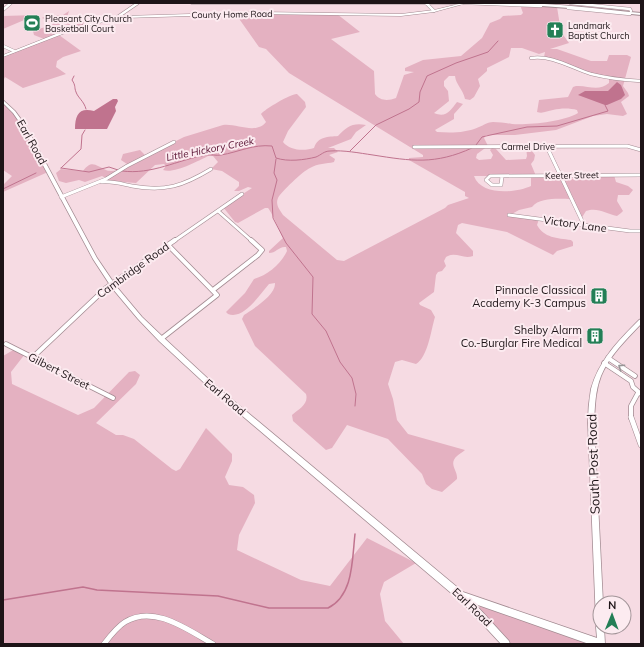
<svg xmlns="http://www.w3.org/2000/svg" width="644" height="647" font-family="Mulish,sans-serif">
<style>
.green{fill:#e4b1c1;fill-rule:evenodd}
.water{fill:#c0738e}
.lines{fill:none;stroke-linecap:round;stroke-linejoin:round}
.stream-far1{stroke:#c0738e;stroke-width:1}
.stream{stroke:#c0738e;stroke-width:1.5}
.minor-far3-casing{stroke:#a38b92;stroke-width:3.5}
.minor-far2-casing{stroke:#a38b92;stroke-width:4}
.minor-far1-casing{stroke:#a38b92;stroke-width:5.5}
.minor-casing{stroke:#a38b92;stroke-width:6}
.tertiary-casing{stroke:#a38b92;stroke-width:1}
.secondary-casing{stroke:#a38b92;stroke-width:1.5}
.trunk-casing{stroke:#a38b92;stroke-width:2}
.minor-far3{stroke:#fff;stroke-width:2.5}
.minor-far2{stroke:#fff;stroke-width:3}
.minor-far1{stroke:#fff;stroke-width:4}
.minor{stroke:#fff;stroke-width:5}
.tertiary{fill:#fff;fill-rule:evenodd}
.secondary{fill:#fff;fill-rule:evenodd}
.trunk{fill:#fff;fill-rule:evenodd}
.oneway{stroke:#999597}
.labels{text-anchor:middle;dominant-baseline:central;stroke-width:4;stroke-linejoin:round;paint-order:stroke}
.far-street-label{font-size:9px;fill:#1d1417;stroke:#fcebf0}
.far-poi-label{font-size:9px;fill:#1d1417;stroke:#fcebf0;text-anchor:start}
.far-water-label{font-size:10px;font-style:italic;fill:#560e2f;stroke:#fcebf0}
.street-label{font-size:11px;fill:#1d1417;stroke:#fcebf0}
.poi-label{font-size:11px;fill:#1d1417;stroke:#fcebf0;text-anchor:end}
.near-street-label{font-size:13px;fill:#1d1417;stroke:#fcebf0}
</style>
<rect width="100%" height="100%" fill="#f6dbe3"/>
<g class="green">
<path d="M520,5L557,7L561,32L569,43L550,49H557L591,61H607L609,55H627L631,57L623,86L628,93L629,96L621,102L627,114L623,116L607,114L593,116L556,130L515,135H486L484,138L488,146L477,154L476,158L479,160L491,159L493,155L490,150L492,148L496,149L506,160L526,159L527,156L526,147H529L535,155L534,160L531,164L536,176H474C481,196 516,193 531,186V177L533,176L614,175L616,182L628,186L633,190L629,195H618L617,201L623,211L621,213L617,216C606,214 598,207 586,211L581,219L571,199C559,199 540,197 532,207L519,210L510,215L539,219L537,225C544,238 557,238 571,240L573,242V246L557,251L553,255L507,232L462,223L458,225L456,233L473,251V256C463,260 456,251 446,257L444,261L446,266L442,271L438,272L436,275L434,292L419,303L420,305L431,310L435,317C431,330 428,357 416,364L402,360L395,362L388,384L393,399L397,420L408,434L465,450C463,452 459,454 457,456C448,464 458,470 457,479L442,492L432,489L426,484L422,474L388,439L347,425L332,448L326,450L293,421L292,415C299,409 309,404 306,394L255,346L242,319L244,315C253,309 276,295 275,283L269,284C259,295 244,320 228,314L226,312L245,293L254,279C268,275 281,264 287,251L286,247C279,246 276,253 269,253V251L283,238C281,233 271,211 268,208H265L238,223L235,222L223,207L252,188L248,187L239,191H234L239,186V182L222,171L211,169L218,162L213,156H208C198,161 174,174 163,170L166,166L164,164L155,165L136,183L111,181L102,176L85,182L79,180L66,183L59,181L56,173L61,169L83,171C92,159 96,166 106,170C110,172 117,170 122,170L127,164L121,160L123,154L140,150L146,156L184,137L223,125C236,123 256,135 266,122L261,114C265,109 292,93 297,94L305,102L306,107L288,131L283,142C290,151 305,151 314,148C318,136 328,137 338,136C346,127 353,122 366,125L356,132L351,139L328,148H334L338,152L329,155L335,159L334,162C326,164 318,163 310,168C303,171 281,192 278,198C275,205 280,210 283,215L337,260L344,261L445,208L448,205L469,198L465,196V192L409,160V158L423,157V155L289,73L266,49L259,47L235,13L337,14L360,32L331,39L374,71L375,94C380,101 388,101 396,98L404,75L414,72L405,71V68L423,60L461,56L482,38L490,23L500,19L503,16L521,15L523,13ZM511,48H522L539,54L545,52L544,57L590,74L609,78V83C598,92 588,85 576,86L573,87L568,97L539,100L537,112C543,114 547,111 553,110C561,108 570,108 577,110L578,113C563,122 529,125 512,124C506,123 499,122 493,122C488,122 484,125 479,127C466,133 451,133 437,132L435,130L454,119V114L463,104L457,102C450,111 446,118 434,113L449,101L448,91L444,86V81L449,76H455C456,85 463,89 465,99L470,100L474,97L480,86L478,79L487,71V68L509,57Z"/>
<polygon points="69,11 67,17 91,24 78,27 64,24 54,26 49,21 42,18 47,15 63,15"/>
<polygon points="36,15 3,29 3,16"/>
<polygon points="50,25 60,34 59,35 81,51 63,57 57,61 56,67 66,74 23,88 5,77 3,81 3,56 44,39 34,35 33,31 45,27 44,26"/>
<polygon points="3,101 20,119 48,172 3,192 3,185 12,176 3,170"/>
<polygon points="15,349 25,354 11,372 12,384 78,415 94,408 129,372 135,371 140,375 136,384 96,423 116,435 123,435 134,439 172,469 176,471 180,469 206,428 232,454 232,461 225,477 229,485 243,487 254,495 255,503 239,535 237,550 301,580 330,586 367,538 416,563 384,582 380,594 385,621 404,644 3,644 3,356"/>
<polygon points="480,605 592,644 508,644 479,610"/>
</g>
<g class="water">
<polygon points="617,82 621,85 625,95 621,99 607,105 605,105 578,95 585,91 608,91"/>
<path d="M113,99H117L118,101L115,107L116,111L107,129H75C75,115 79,107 94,111Z"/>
</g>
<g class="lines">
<g class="stream-far1">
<path d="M74,76L72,80C76,86 74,87 76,92C78,98 84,101 86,109"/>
<polyline points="476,145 482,137 486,136 527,127 557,126 608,111 605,105"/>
<polyline points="350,151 376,125 409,109 419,102 420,92 427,76 456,63 488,52 498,41"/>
<polyline points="276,159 274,173 277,180 272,200 273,218 286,243 313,277 312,314 326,331 340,362 352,378 356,394 355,406"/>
<polyline points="61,168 89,172 109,167 118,170"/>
<polyline points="61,168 81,149 82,135 85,130"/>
<path d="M122,171C152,175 177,160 206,155C211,154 216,156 221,155C239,152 253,144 272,146L276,158C288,162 304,160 316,157C321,155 324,151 330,151C344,150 359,153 373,155C411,161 435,165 472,148"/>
<polyline points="3,189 36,173"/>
</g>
<path class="stream" d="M3,600L83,587L97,590L218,596L269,608H328C354,595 352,559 355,534"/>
<g class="minor-far3-casing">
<g id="minor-far3">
<polyline points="192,3 466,3 541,6"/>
<polyline points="426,3 434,11"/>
<polyline points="570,3 630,9 631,11"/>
<polyline points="568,8 630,14"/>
<polyline points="3,10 11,3"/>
<polyline points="116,18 138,3"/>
<polyline points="3,46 14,51"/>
<path d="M531,58C553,55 571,68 591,74C607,78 624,80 641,81"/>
</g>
</g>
<g class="minor-far2-casing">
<g id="minor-far2">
<polyline points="546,145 584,225"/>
<polyline points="414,147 627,146 641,150"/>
<polyline points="502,176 501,185 492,185 486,180 490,176 641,175"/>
<path d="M102,182C113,181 122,184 132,186C165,192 183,186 211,169"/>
<polyline points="61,197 106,179 127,166 174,142"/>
<polyline points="218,211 252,241"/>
<polyline points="509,215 630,231 641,231"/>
<polyline points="174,241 242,194"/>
</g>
</g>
<g class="minor-far1-casing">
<g id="minor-far1">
<polyline points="213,290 258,255 262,250 251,240"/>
<polyline points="161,339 217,295 168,245"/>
<polyline points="6,344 113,398"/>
<polyline points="32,358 106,288 175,240"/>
<polyline points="608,358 635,376"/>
<polyline points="604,363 631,381 633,387 641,394"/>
<polyline points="631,418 631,406 638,393"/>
</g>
</g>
<g class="minor-casing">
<g id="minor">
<polyline points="631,417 641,445"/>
<path d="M104,644C110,636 117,627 125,622C154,604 188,630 213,644"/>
</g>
</g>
<g class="tertiary-casing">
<polygon id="tertiary" points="463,3 467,3 434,12 401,16 259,14 124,18 99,23 73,30 3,57 3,55 71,28 99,21 124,16 259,12 401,14 434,10"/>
</g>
<g class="secondary-casing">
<path id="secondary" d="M3,100L15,111L26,126L97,258L116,286L142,317L163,337L217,387L463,592L597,638L596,627L597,624L596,622L588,423C588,412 589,400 591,389C599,360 619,340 639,320L641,319V324C626,340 609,356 601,376C595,391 595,407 594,423L603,603H600V627H604L605,644H589L475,604L509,641L510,644H501L464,604L213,391L159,341L138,319L112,288L93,259L22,126L13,113L3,103Z"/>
</g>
<g class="trunk-casing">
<path id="trunk" d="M512,3C555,3 598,9 641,13V15L583,9L514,4Z"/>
</g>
<use href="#minor-far3" class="minor-far3"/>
<use href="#minor-far2" class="minor-far2"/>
<use href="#minor-far1" class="minor-far1"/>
<use href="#minor" class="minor"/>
<use href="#tertiary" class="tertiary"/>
<use href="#secondary" class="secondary"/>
<use href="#trunk" class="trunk"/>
</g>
<defs><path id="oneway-chevron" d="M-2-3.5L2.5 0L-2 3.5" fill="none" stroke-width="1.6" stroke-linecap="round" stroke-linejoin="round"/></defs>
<use class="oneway" href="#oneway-chevron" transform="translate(621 367) rotate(-146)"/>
<defs>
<g id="stadium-square" transform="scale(0.9)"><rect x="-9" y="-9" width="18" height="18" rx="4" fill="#237f56" stroke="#fcebf0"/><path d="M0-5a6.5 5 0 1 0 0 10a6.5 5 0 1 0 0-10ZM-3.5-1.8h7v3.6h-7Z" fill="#fff"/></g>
<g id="church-square" transform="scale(0.9)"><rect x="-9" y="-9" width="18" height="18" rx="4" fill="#237f56" stroke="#fcebf0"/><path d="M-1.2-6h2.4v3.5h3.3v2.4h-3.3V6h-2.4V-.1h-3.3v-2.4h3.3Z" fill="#fff"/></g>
<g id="building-square" transform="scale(0.9)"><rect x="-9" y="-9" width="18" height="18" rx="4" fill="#237f56" stroke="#fcebf0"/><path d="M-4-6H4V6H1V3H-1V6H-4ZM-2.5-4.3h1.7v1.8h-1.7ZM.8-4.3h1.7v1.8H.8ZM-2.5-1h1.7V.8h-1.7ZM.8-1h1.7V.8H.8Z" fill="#fff"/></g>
</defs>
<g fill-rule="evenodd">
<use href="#stadium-square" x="32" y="23"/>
<use href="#church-square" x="555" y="30"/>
<use href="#building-square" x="599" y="296"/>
<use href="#building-square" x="595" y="336"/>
</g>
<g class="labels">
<g class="far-street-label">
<text transform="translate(232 14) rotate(-1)">County Home Road</text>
<text x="528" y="146">Carmel Drive</text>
<text transform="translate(572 175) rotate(-1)">Keeter Street</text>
</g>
<g class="far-poi-label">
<text x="45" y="18">Pleasant City Church<tspan x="45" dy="10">Basketball Court</tspan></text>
<text x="568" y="25">Landmark<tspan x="568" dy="10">Baptist Church</tspan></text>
</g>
<g class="far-water-label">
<text transform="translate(210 149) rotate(-11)">Little Hickory Creek</text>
</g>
<g class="street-label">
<text transform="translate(32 142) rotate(61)">Earl Road</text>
<text transform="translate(575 224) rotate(8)">Victory Lane</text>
<text transform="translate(133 270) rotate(-36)">Cambridge Road</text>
<text transform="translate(59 371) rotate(27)">Gilbert Street</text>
<text transform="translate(225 397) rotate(40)">Earl Road</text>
<text transform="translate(472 607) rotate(44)">Earl Road</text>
</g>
<g class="poi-label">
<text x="586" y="290">Pinnacle Classical<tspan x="586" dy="13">Academy K-3 Campus</tspan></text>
<text x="582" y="330">Shelby Alarm<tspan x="582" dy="13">Co.-Burglar Fire Medical</tspan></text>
</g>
<g class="near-street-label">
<text transform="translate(593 464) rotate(-92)">South Post Road</text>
</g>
</g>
<rect width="644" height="647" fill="none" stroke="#1d1417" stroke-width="8"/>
<g transform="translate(612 615) rotate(1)"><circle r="19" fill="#fcebf0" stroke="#a39599"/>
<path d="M0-3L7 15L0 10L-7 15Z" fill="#237f56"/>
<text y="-6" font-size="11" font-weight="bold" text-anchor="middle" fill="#1d1417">N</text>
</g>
</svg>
